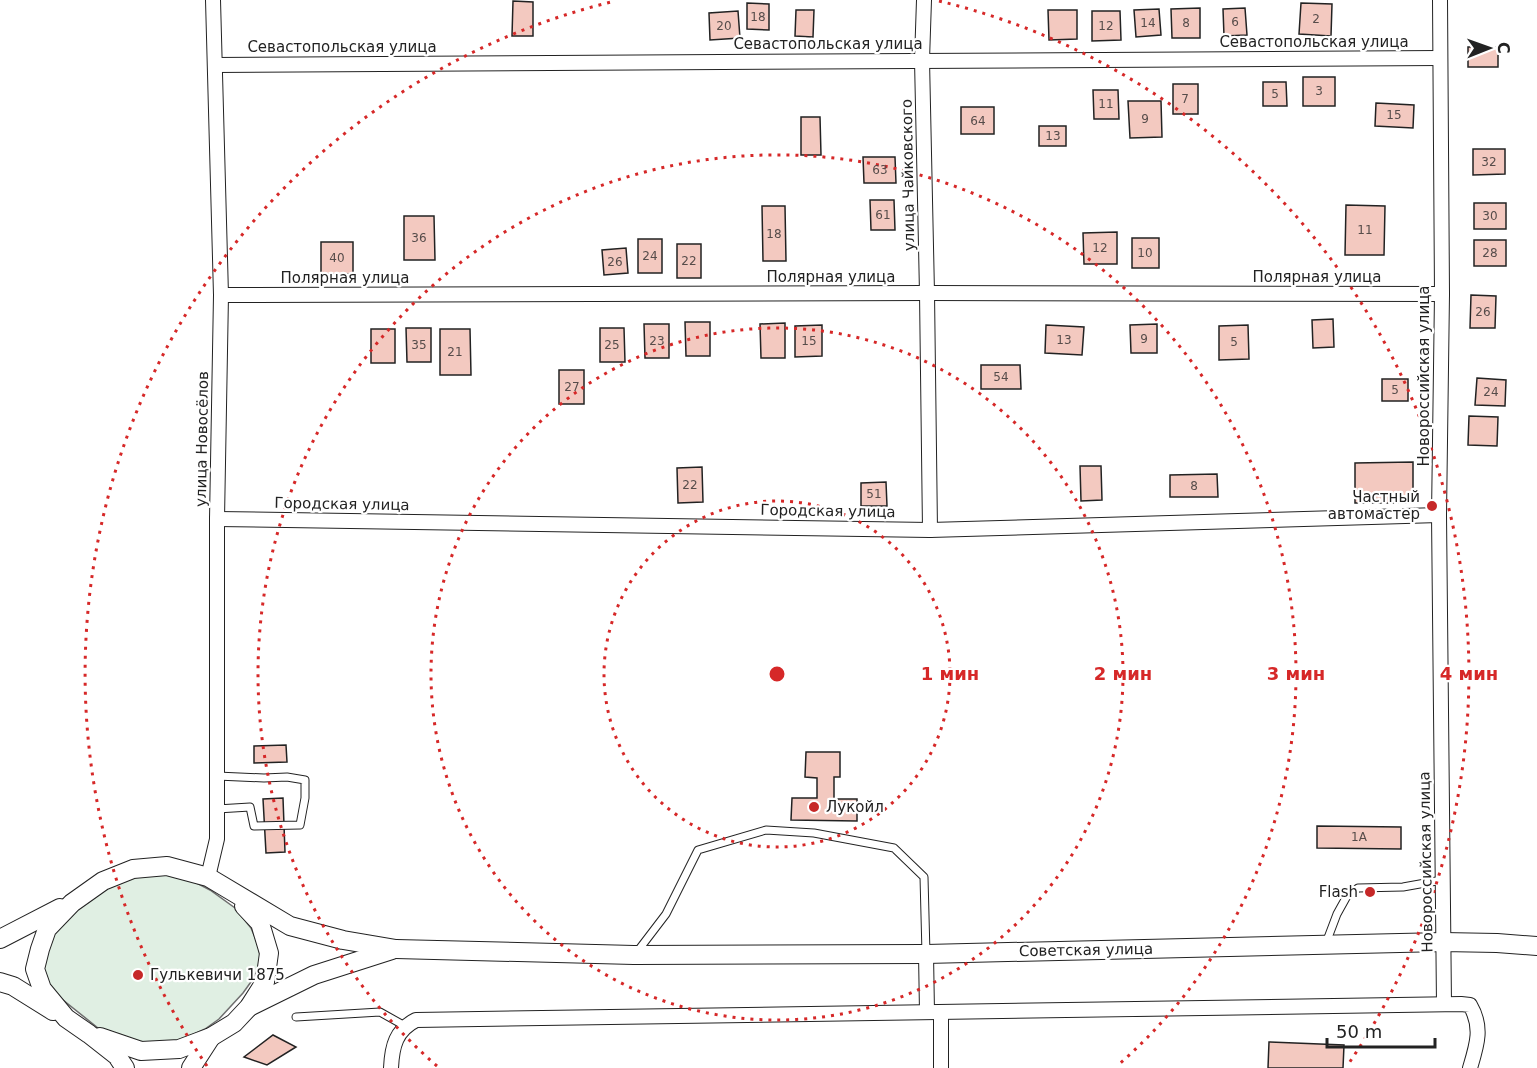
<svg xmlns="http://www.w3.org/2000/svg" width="1537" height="1068" font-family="'DejaVu Sans',sans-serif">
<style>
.green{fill:#e0efe3;stroke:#6f6f6f;stroke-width:1.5}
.building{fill:#f3c9c0;stroke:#222;stroke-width:1.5}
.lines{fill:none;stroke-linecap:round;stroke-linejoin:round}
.lane-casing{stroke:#222;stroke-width:9}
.street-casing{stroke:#222;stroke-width:16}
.secondary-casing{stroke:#222;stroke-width:20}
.lane{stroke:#fff;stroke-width:7}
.street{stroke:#fff;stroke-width:14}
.secondary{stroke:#fff;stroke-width:18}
.ring{fill:none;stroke:#d62828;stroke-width:3;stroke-dasharray:3 6}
.poi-dot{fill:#c62828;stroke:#fff;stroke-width:2}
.labels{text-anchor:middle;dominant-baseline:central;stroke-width:4.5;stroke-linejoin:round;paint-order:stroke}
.number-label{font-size:12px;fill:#564c4a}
.street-label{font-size:15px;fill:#222;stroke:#fff}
.poi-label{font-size:15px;fill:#222;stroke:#fff;text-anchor:end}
.centre{fill:#d62828;stroke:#fff;stroke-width:3}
.ring-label{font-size:18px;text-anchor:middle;font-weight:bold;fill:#d62828;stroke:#fff;stroke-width:4.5;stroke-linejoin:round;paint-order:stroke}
</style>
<rect width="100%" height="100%" fill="#fff"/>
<polygon class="green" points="165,874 191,880 210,890 235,908 251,928 259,947 260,958 258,968 253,979 243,993 219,1019 205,1029 192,1035 176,1041 155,1044 120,1040 98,1028 48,988 41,960 55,928 89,899 123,879"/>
<g class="building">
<polygon points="513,1 533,2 533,36 512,36"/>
<polygon points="747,3 769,4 769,30 747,29"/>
<polygon points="1301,3 1332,4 1331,36 1299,34"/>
<polygon points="1200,8 1200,38 1172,38 1171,9"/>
<polygon points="1245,8 1247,35 1224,36 1223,9"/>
<polygon points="1159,9 1161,35 1136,37 1134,10"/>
<polygon points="796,10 814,10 813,37 795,36"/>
<polygon points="1048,10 1077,10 1077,39 1049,40"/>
<polygon points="738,11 740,38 710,40 709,13"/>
<polygon points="1092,11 1120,11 1121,40 1092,41"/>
<rect x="1468" y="47" width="30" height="20"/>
<rect x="1303" y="77" width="32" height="29"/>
<polygon points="1263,82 1286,82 1287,106 1263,106"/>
<rect x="1173" y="84" width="25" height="30"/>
<polygon points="1093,90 1118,90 1119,119 1094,119"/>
<polygon points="1128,101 1161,101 1162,137 1130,138"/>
<polygon points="1376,103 1414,105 1413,128 1375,126"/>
<rect x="961" y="107" width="33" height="27"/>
<polygon points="801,117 820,117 821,155 801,155"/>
<rect x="1039" y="126" width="27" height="20"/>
<polygon points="1473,149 1505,149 1505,174 1473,175"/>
<polygon points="863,157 895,157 896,183 864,183"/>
<polygon points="870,200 894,200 895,230 871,230"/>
<rect x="1474" y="203" width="32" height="26"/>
<polygon points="1346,205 1385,206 1384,255 1345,255"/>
<polygon points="762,206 785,206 786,261 763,261"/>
<polygon points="404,216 434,216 435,260 404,260"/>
<polygon points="1117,232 1117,264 1084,264 1083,233"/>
<rect x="1132" y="238" width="27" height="30"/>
<rect x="638" y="239" width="24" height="34"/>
<rect x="1474" y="240" width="32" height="26"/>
<rect x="321" y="242" width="32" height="32"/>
<rect x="677" y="244" width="24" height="34"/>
<polygon points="626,248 628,273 604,275 602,250"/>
<polygon points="1471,295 1496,296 1495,328 1470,328"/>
<polygon points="1333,319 1334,347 1313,348 1312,320"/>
<polygon points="685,322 710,322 710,356 686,356"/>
<polygon points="785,323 785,358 761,358 760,324"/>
<polygon points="644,324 669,324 669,358 645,358"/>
<polygon points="1157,324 1157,353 1131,353 1130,325"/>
<polygon points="822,325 822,356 795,357 795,326"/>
<polygon points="1046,325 1084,327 1082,355 1045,353"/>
<polygon points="1248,325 1249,359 1219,360 1219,326"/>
<polygon points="406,328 431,328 431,362 407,362"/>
<polygon points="600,328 624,328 625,362 600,362"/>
<rect x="371" y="329" width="24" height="34"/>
<polygon points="440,329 470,329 471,375 440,375"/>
<polygon points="981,365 1020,365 1021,389 981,389"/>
<rect x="559" y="370" width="25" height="34"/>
<polygon points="1477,378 1506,380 1505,406 1475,405"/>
<rect x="1382" y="379" width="26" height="22"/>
<polygon points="1469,416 1498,417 1497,446 1468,445"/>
<polygon points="1413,462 1413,503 1355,503 1355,463"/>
<polygon points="1080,466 1101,466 1102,500 1081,501"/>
<polygon points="702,467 703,502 678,503 677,468"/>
<polygon points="1217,474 1218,497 1170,497 1170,475"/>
<polygon points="886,482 887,506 861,506 861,483"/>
<polygon points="286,745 287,762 254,763 254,746"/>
<polygon points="806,752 840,752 840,777 834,777 834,799 857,799 857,821 791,820 792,798 817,798 817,778 805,777"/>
<polygon points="283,798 285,852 266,853 263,799"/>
<polygon points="1317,826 1401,827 1401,849 1317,848"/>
<polygon points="273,1035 296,1047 267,1065 244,1057"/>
<polygon points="1269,1042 1344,1045 1343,1068 1268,1068"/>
</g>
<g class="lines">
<g class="lane-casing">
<g id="lane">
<polyline points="217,776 264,778 287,777 305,780 305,798 300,825 254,826 250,807 217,809"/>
<polyline points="1326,943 1337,914 1347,896 1358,888 1403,887 1442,880"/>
<polyline points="637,952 666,914 698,850 766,830 814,833 894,848 924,877 926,954"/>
<polyline points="296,1017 380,1012 405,1026"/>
</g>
</g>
<g class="street-casing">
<g id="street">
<polyline points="924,0 922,60 927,293 930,530"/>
<polyline points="1440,0 1442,294 1439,515 1444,1004"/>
<polyline points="215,65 1440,58"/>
<polyline points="221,295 927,293 1442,294"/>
<polyline points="217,519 930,530 1439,515"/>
<polyline points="208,877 217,839 217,519 221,295 213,0"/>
<polyline points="926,954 927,1012"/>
<path d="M391,1068C392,1046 396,1030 416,1020L1461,1004L1470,1005C1483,1027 1477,1045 1470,1068"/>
<polyline points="941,1068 941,1012"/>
</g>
</g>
<g class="secondary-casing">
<g id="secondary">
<polyline points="0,939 60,908"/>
<polyline points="0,982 13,986 53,1011"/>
<polyline points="249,1007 314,975 392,950"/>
<polyline points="100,1037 141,1051 179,1049 211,1037 234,1023 249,1007 265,982 269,953 260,923 244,906"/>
<polyline points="125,1068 117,1056 89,1034 66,1018 42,989 35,969 40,949 47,929 72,903 103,881 133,869 167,866 208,877 290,926 343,940 396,949 634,955 926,954 1443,942 1497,943 1537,946"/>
<polyline points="191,1068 211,1037"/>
</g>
</g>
<use href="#lane" class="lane"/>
<use href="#street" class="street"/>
<use href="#secondary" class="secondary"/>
</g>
<g class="ring">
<circle cx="777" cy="674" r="173"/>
<circle cx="777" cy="674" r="346"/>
<path d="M437 1066A519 519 0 1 1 1117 1066"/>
<path d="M207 1066A692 692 0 0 1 615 1M939 1A692 692 0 0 1 1347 1066"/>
</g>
<g class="poi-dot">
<circle cx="1432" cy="506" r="6"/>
<circle cx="814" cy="807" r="6"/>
<circle cx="1370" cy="892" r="6"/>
<circle cx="138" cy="975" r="6"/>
</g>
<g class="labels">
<g class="number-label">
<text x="758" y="17">18</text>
<text x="1316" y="19">2</text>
<text x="1235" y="22">6</text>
<text x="1148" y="23">14</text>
<text x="1186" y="23">8</text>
<text x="724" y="26">20</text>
<text x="1106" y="26">12</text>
<text x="1319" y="91">3</text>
<text x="1275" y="94">5</text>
<text x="1185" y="99">7</text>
<text x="1106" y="104">11</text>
<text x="1394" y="115">15</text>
<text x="1145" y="119">9</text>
<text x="978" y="121">64</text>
<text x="1053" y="136">13</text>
<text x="1489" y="162">32</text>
<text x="880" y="170">63</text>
<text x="883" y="215">61</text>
<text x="1490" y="216">30</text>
<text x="1365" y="230">11</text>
<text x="774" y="234">18</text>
<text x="419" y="238">36</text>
<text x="1100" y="248">12</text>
<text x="1145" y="253">10</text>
<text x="1490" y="253">28</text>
<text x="650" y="256">24</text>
<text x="337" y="258">40</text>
<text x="689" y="261">22</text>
<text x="615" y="262">26</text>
<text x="1483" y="312">26</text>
<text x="1144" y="339">9</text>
<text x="1064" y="340">13</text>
<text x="657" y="341">23</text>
<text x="809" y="341">15</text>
<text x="1234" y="342">5</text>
<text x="419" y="345">35</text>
<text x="612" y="345">25</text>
<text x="455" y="352">21</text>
<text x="1001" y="377">54</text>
<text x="572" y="387">27</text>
<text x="1395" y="390">5</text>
<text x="1491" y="392">24</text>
<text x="690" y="485">22</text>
<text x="1194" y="486">8</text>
<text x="874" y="494">51</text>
<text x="1359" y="837">1А</text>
</g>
<g class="street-label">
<text x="1314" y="42">Севастопольская улица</text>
<text x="828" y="44">Севастопольская улица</text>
<text x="342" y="47">Севастопольская улица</text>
<text transform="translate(908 175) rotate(-91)">улица Чайковского</text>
<text x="831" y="277">Полярная улица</text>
<text x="1317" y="277">Полярная улица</text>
<text x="345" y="278">Полярная улица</text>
<text transform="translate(1424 376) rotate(-90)">Новороссийская улица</text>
<text transform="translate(202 439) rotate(-89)">улица Новосёлов</text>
<text transform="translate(342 504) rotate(1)">Городская улица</text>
<text transform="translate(828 511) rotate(1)">Городская улица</text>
<text transform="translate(1426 862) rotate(-91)">Новороссийская улица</text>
<text transform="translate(1086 950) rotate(-1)">Советская улица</text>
</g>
<g class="poi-label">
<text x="1420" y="497">Частный<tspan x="1420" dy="17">автомастер</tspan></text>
<text x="826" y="807" text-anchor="start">Лукойл</text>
<text x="1358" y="892">Flash</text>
<text x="150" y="975" text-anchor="start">Гулькевичи 1875</text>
</g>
</g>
<circle cx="777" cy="674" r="9" class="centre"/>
<g class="ring-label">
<text x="950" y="680">1 мин</text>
<text x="1123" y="680">2 мин</text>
<text x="1296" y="680">3 мин</text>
<text x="1469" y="680">4 мин</text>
</g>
<g transform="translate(1489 48) rotate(89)" stroke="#ffffff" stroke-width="4.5" paint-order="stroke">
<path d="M0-4.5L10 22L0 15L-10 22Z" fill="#222222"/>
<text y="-9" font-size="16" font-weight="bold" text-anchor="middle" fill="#222222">С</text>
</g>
<path d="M1327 1038v9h108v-9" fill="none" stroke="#222222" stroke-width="3"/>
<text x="1336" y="1038" font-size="18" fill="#222222" stroke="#ffffff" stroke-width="4.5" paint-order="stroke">50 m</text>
</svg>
